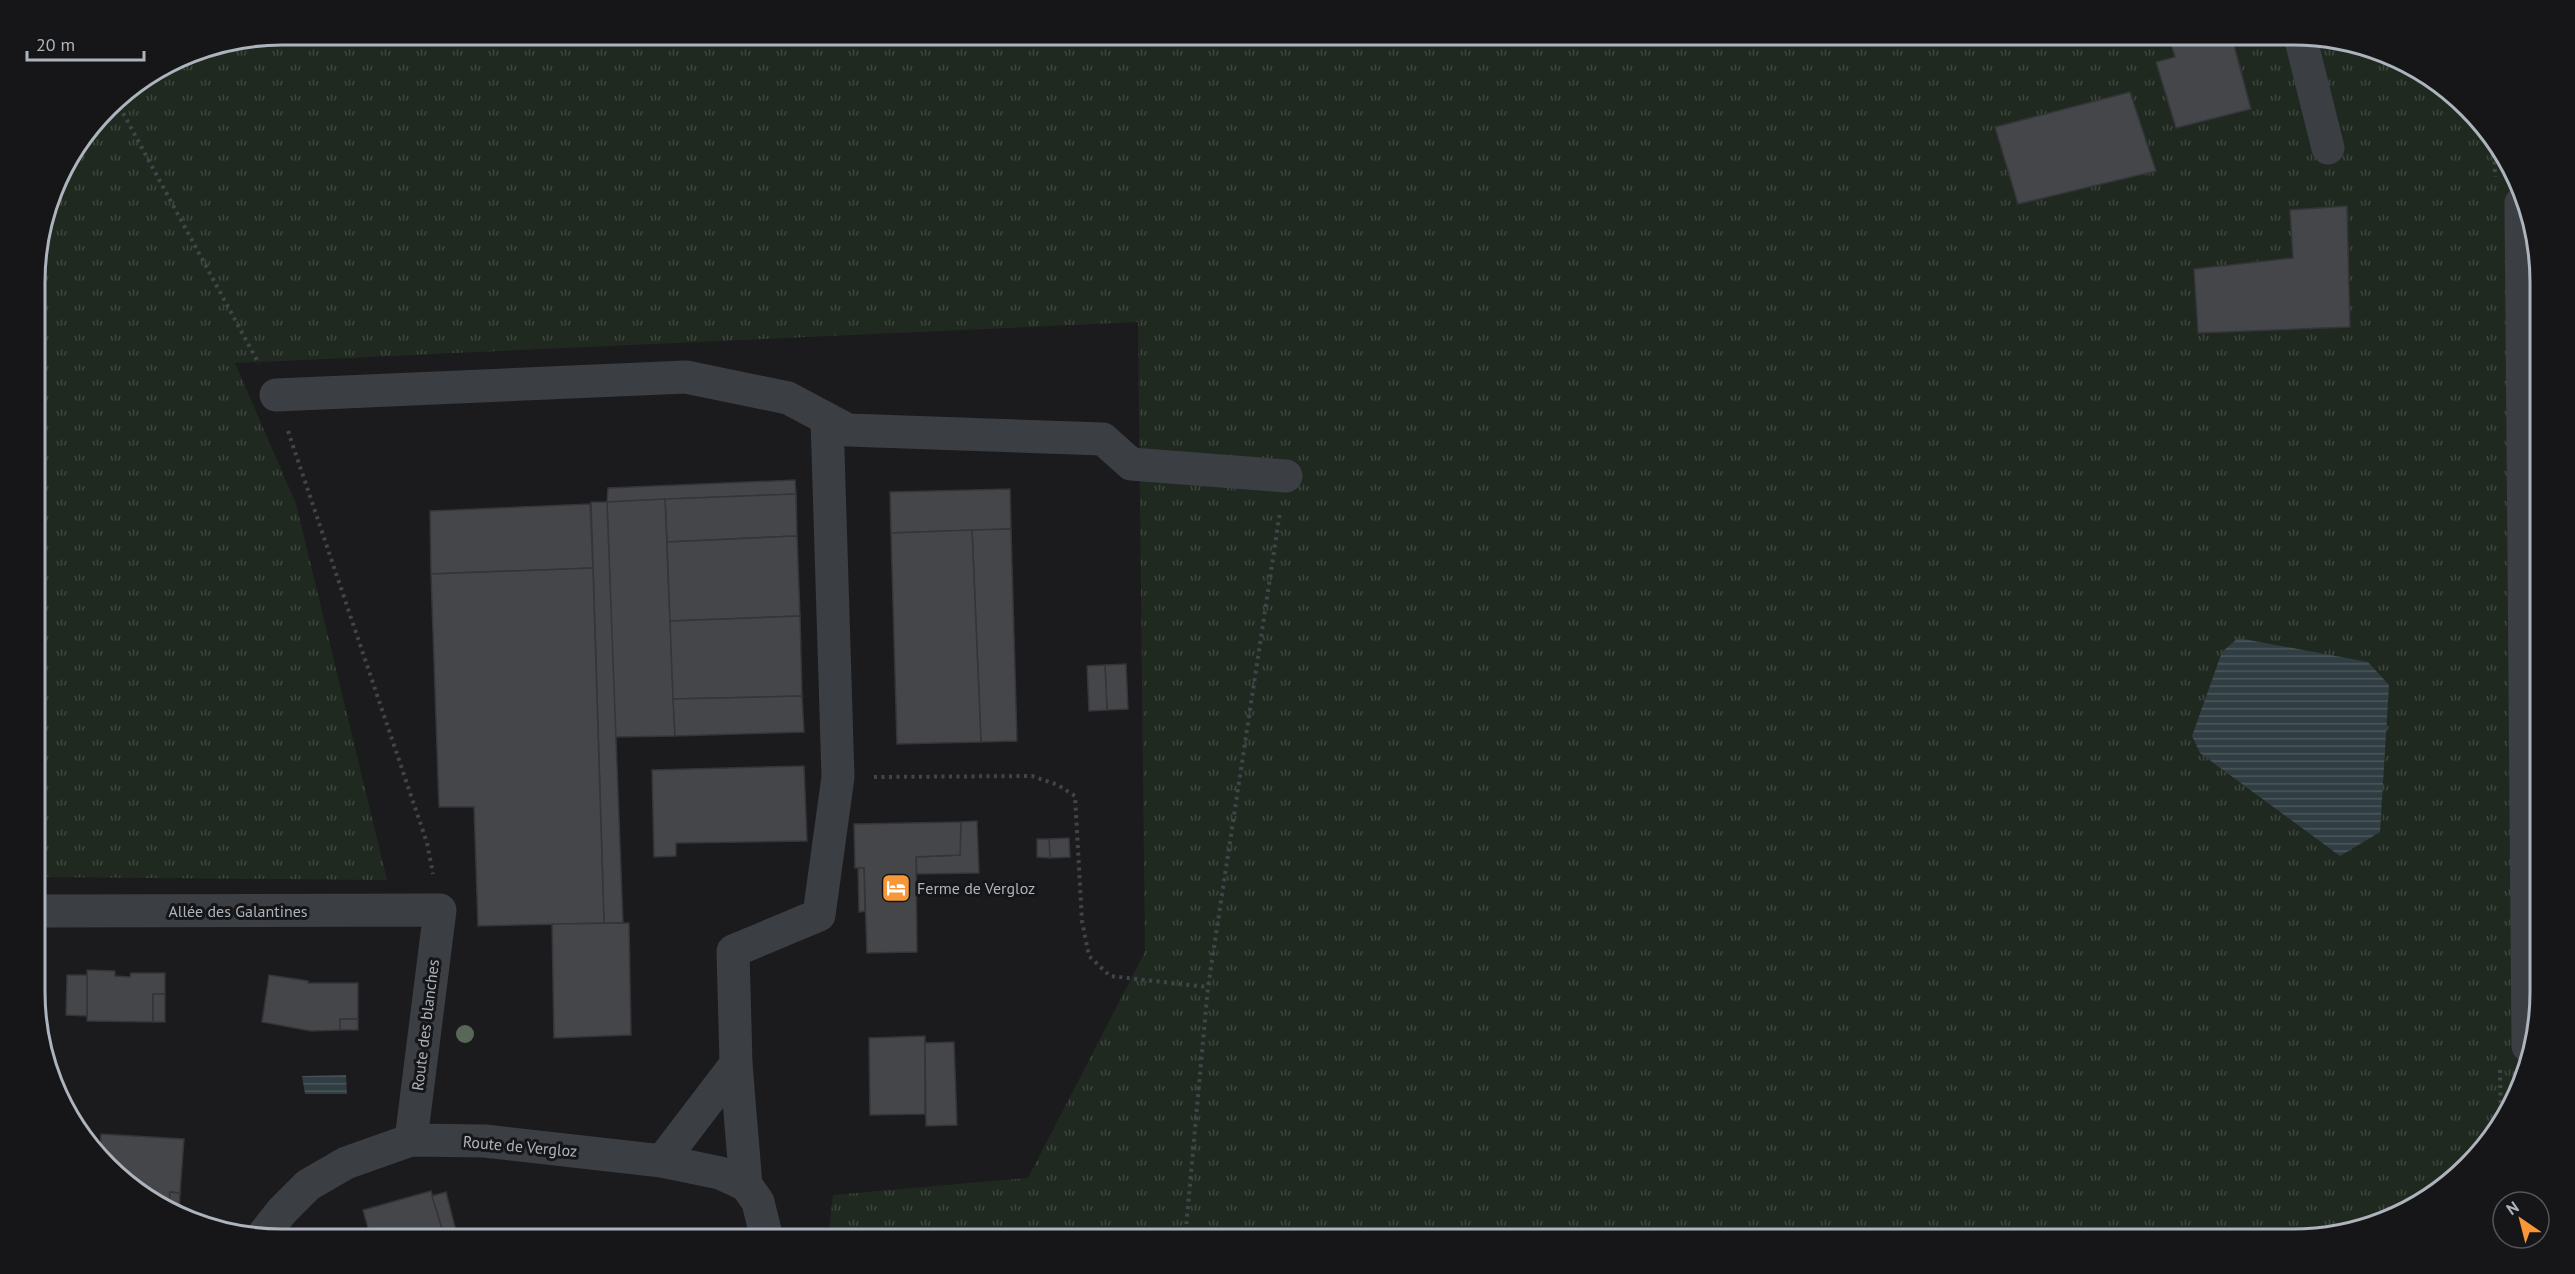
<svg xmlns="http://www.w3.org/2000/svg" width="2575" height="1274" font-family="'PT Sans',sans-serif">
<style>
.grass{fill:url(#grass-tufts)}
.water{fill:url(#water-rules)}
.building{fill:#45464a;stroke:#353539;stroke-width:1.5}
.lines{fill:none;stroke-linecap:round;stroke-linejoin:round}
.path{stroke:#414549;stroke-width:4;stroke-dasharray:3 4.5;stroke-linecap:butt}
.minor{stroke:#3b3e42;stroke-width:33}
.tree{fill:#576956}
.labels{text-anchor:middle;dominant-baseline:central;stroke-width:6;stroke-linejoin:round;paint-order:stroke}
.poi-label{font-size:16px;fill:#adb4bd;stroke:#161618;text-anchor:start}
.street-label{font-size:16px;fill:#adb4bd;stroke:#161618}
.rim{fill:none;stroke:#adb4bd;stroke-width:3}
</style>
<defs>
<pattern id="grass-tufts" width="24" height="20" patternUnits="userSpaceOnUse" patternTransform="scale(1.5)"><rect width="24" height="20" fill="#202920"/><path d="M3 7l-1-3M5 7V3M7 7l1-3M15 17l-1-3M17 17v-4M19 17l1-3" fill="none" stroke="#3e463e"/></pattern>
<pattern id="water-rules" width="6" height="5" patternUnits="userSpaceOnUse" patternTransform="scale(1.5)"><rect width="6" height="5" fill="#303d42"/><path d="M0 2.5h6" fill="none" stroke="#4b575b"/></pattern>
</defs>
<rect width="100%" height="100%" fill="#1b1b1d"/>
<polygon class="grass" points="282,34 2293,35 2402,60 2456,96 2499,144 2538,250 2540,993 2515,1101 2479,1155 2431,1198 2373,1226 2309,1239 828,1239 833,1195 1028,1178 1145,952 1138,322 235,363 296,504 387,880 36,877 35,265 60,172 118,96 187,53"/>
<g class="water">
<polygon points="2238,638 2368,662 2389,685 2380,832 2340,856 2200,753 2192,736 2222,652"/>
<polygon points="346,1075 347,1094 305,1094 302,1076"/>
</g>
<g class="building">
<polygon points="2168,34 2231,34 2251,109 2176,128 2156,62 2175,57"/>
<polygon points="2130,92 2156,171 2018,204 1995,127"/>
<polygon points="2347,206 2350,327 2198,333 2194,269 2293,258 2290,210"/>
<polygon points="795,480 796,494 607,502 608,488"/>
<polygon points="1010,489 1011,529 891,533 890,492"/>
<polygon points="796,494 797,536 667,542 665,499"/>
<polygon points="665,499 675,736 615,737 607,502"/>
<polygon points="591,502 607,502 623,923 604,923"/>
<polygon points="590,504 593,568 431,574 430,511"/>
<polygon points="1011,529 1017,741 981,742 972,530"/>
<polygon points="972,530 981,742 897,744 891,533"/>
<polygon points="797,536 800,616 670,621 667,542"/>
<polygon points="593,568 604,923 478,926 474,807 439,807 431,574"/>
<polygon points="800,616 802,696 673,699 670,621"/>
<polygon points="1126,664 1128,709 1107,710 1105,665"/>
<polygon points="1105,665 1107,710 1089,711 1087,666"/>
<polygon points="802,696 804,732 675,736 673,699"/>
<polygon points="804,766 807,841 676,843 676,856 654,857 652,770"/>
<polygon points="977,821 979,873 917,874 916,857 960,855 961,822"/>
<polygon points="961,822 960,855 916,857 917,952 867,953 864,868 855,868 854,824"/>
<polygon points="1069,838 1070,857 1050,858 1049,839"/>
<polygon points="1037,839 1049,839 1050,858 1037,857"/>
<polygon points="858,868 864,868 865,911 859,912"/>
<polygon points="629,923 631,1035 554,1038 552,924"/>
<polygon points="87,970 115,971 115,976 130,977 131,973 165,973 165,994 153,994 153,1022 87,1021"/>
<polygon points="67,975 87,975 87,1016 66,1015"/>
<polygon points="269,975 308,981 308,983 358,983 358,1019 340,1019 340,1030 311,1031 262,1022"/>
<rect x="153" y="994" width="12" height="28"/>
<rect x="340" y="1019" width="18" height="11"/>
<polygon points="925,1036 925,1114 870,1115 869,1038"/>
<polygon points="954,1042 957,1125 926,1126 925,1043"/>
<polygon points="101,1134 184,1139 180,1193 170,1192 169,1211 100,1154"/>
<polygon points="431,1191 445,1239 371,1239 363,1210"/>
<polygon points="170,1192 180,1193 179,1216 169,1211"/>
<polygon points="446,1192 457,1235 445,1238 432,1196"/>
</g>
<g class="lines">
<g class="path">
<polyline points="116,100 259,364"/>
<polyline points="2494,139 2495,177"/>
<polyline points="288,431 427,843 433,874"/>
<polyline points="874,777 1032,776 1058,785 1075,796 1082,921 1089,956 1110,976 1208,987"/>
<polyline points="2500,1070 2501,1123"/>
<polyline points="1185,1239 1208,987 1280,512"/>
</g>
<g class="minor">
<polyline points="2300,36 2328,148"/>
<polyline points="2521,203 2528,1046"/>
<polyline points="276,395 686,377 788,398 848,430 1103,439 1131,464 1286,476"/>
<polyline points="36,911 440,910 411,1140"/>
<polyline points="736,1064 746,1185"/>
<polyline points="662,1161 736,1064 733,951 819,915 838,777 827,419"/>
<polyline points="263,1235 282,1211 308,1185 346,1163 411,1140 485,1141 662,1161 720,1173 746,1185 758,1202 767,1239"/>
</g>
</g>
<circle class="tree" cx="465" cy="1034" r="9"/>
<defs>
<g id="hotel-square" transform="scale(1.5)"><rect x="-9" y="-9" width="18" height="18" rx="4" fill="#f79738" stroke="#161618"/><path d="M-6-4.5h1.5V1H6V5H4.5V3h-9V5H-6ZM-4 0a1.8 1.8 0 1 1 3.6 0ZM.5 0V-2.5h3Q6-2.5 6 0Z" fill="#fff"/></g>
</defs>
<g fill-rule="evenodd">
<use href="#hotel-square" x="896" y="888"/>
</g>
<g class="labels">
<g class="poi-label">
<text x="917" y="888">Ferme de Vergloz</text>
</g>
<g class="street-label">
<text x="238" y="911">Allée des Galantines</text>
<text transform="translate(425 1025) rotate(-83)">Route des blanches</text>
<text transform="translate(520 1146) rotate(5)">Route de Vergloz</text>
</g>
</g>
<path d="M0 0H2575V1274H0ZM282 45H2293A237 237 0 0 1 2530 282V992A237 237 0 0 1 2293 1229H282A237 237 0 0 1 45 992V282A237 237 0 0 1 282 45Z" fill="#161618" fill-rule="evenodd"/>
<path class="rim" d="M282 45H2293A237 237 0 0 1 2530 282V992A237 237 0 0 1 2293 1229H282A237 237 0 0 1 45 992V282A237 237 0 0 1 282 45Z"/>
<g transform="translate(2521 1220) rotate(325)"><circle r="28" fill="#161618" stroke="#52555a" stroke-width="1.5"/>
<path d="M0-4.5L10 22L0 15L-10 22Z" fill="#f79738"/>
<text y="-9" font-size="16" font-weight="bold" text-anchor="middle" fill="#adb4bd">N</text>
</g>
<path d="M27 51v9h117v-9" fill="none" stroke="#adb4bd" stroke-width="3"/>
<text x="36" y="51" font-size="18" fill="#adb4bd" stroke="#161618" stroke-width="4.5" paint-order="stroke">20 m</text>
</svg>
